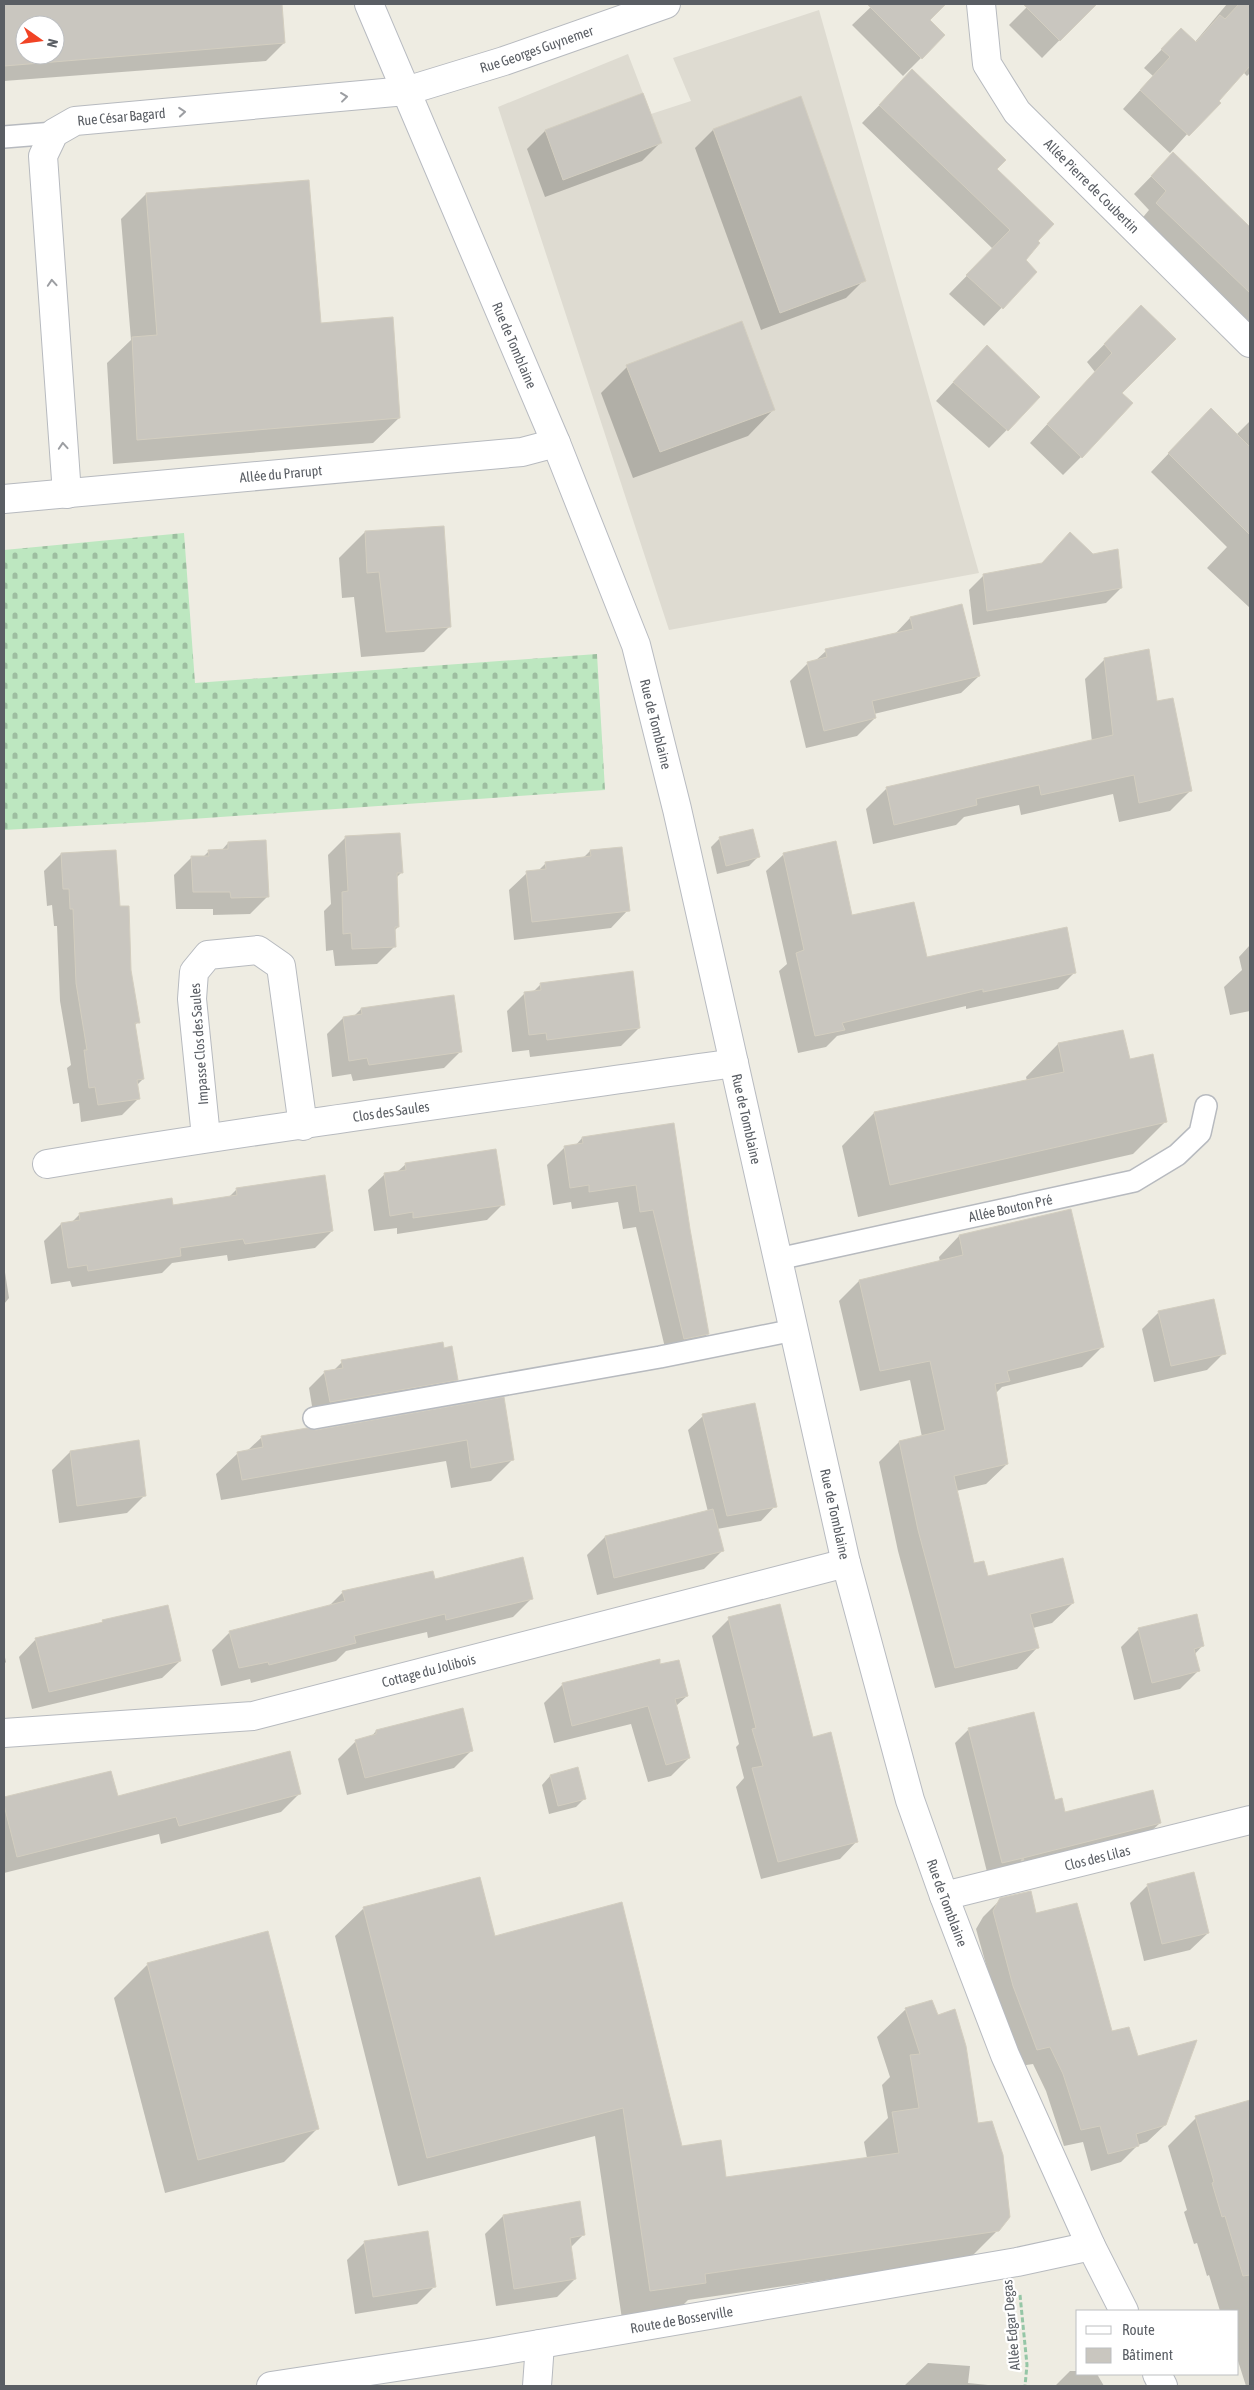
<svg xmlns="http://www.w3.org/2000/svg" width="1254" height="2390" font-family="'Asap Condensed',sans-serif">
<style>
.education{fill:#dedbd1}
.cemetery{fill:url(#cemetery-stones)}
.shadow{fill:#0003;fill-rule:evenodd}
.building{fill:#c9c6bf;stroke:#d3cec0;fill-rule:evenodd}
.lines{fill:none;stroke-linecap:round;stroke-linejoin:round}
.lane-casing{stroke:#b7babf;stroke-width:24}
.street-casing{stroke:#b7babf;stroke-width:30}
.secondary-casing{stroke:#b8bbc1;stroke-width:30}
.path{stroke:#95c6a6;stroke-width:3;stroke-dasharray:5 2.5;stroke-linecap:butt}
.lane{stroke:#fff;stroke-width:21}
.street{stroke:#fff;stroke-width:28}
.secondary{stroke:#fff;stroke-width:28}
.oneway{stroke:#9c9ea2}
.labels{text-anchor:middle;dominant-baseline:central;stroke-width:4.5;stroke-linejoin:round;paint-order:stroke}
.street-label{font-size:14px;fill:#5a5e64;stroke:#fff}
</style>
<defs>
<pattern id="cemetery-stones" width="16" height="16" patternUnits="userSpaceOnUse" patternTransform="scale(1.25)"><rect width="16" height="16" fill="#bde7c0"/><path d="M2 7V4a2 2 0 0 1 4 0v3zM10 15v-3a2 2 0 0 1 4 0v3z" fill="#9dbea0"/></pattern>
</defs>
<rect width="100%" height="100%" fill="#eeece2"/>
<polygon class="education" points="819,10 979,573 669,630 498,107 628,54 651,114 691,101 673,58"/>
<polygon class="cemetery" points="184,533 195,683 597,654 605,790 149,822 4,830 4,550"/>
<g class="shadow">
<path d="M4,4H280L284,43L266,61L4,81ZM25,25H55V55H25Z"/>
<polygon points="874,4 933,4 939,9 928,20 921,58 903,76 852,25"/>
<polygon points="1030,4 1095,4 1042,58 1009,25"/>
<polygon points="1227,4 1250,4 1250,73 1247,76 1243,72 1170,153 1123,109 1153,76 1144,68 1163,48 1195,42"/>
<polygon points="895,89 995,169 1036,241 1024,260 1036,272 984,326 949,294 993,249 862,123"/>
<polygon points="642,94 660,143 642,161 545,197 527,149 545,131"/>
<polygon points="800,97 864,280 846,298 761,330 695,148 713,130"/>
<polygon points="1173,154 1250,228 1250,328 1139,222 1149,210 1134,194"/>
<polygon points="146,194 399,418 373,443 113,464 107,363 131,340 121,219"/>
<polygon points="1123,325 1081,457 1063,475 1030,443 1095,372 1087,362"/>
<polygon points="969,365 1039,397 989,448 936,401"/>
<polygon points="627,367 774,409 748,436 633,478 601,393"/>
<polygon points="1250,421 1250,608 1207,568 1227,547 1151,472 1193,428 1236,435"/>
<polygon points="365,532 450,626 424,652 361,657 354,597 342,598 339,558"/>
<polygon points="1093,555 1121,588 1106,603 973,625 969,590 984,575"/>
<polygon points="910,618 979,676 961,693 874,714 875,718 857,736 806,748 790,681 808,663 815,661 826,651 894,635"/>
<polygon points="1105,659 1155,702 1190,791 1170,811 1119,822 1113,794 1021,815 1019,805 964,817 956,825 873,844 866,809 887,788 1092,742 1085,679"/>
<polygon points="346,837 401,873 396,878 398,927 394,931 395,946 377,964 335,966 333,950 326,951 324,911 331,904 328,855"/>
<polygon points="720,838 758,857 749,866 717,874 711,847"/>
<polygon points="228,843 268,896 250,914 213,915 213,909 176,909 174,875 191,858 203,857 209,851 221,851"/>
<polygon points="590,851 628,910 611,928 514,940 509,890 527,873 538,871 546,863 583,858"/>
<polygon points="61,854 119,908 138,1022 134,1026 143,1079 137,1085 139,1098 122,1115 81,1122 79,1103 73,1104 67,1068 71,1065 60,1001 57,926 54,926 52,905 47,906 44,871"/>
<polygon points="784,854 851,917 926,958 1075,972 1058,989 966,1009 966,1006 837,1036 826,1047 798,1053 779,971 787,964 766,871"/>
<polygon points="1250,945 1250,1014 1250,1011 1230,1015 1224,987 1242,970 1239,957"/>
<polygon points="541,984 639,1028 621,1046 530,1057 529,1050 512,1052 507,1011 525,993 533,992"/>
<polygon points="361,1009 461,1051 444,1068 353,1081 351,1074 332,1077 327,1034 343,1018 354,1016"/>
<polygon points="1122,1031 1129,1060 1165,1122 1133,1154 858,1217 842,1146 874,1113 1027,1081 1026,1077 1058,1044"/>
<polygon points="582,1138 689,1229 708,1334 690,1352 667,1356 636,1227 623,1229 618,1202 572,1209 571,1202 553,1205 547,1165 565,1147 575,1146"/>
<polygon points="406,1164 503,1204 487,1220 397,1234 397,1228 374,1231 368,1190 385,1174 397,1172"/>
<polygon points="236,1190 332,1231 315,1248 228,1261 227,1255 172,1263 162,1273 72,1287 70,1281 51,1284 44,1241 61,1224 71,1223 79,1215 171,1200 172,1206 228,1198"/>
<polygon points="1070,1210 1102,1347 1082,1367 1002,1387 995,1394 1007,1464 986,1484 956,1491 973,1565 987,1577 1073,1603 1052,1623 1033,1628 1037,1648 1017,1669 935,1688 898,1551 879,1462 899,1442 922,1437 910,1380 860,1391 839,1301 859,1281 940,1262 939,1257 959,1236"/>
<polygon points="4,1266 9,1298 4,1304"/>
<polygon points="1159,1312 1224,1353 1207,1370 1154,1382 1142,1329"/>
<polygon points="342,1362 457,1379 441,1396 314,1418 309,1388 325,1372 333,1371"/>
<polygon points="502,1399 512,1460 491,1481 451,1488 446,1461 221,1500 216,1474 238,1453 247,1451 262,1437 316,1432"/>
<polygon points="703,1416 775,1506 761,1521 717,1529 722,1551 704,1569 597,1595 587,1555 605,1537 708,1512 688,1430"/>
<polygon points="70,1452 145,1495 127,1513 59,1523 52,1470"/>
<polygon points="434,1580 531,1599 513,1617 428,1638 427,1632 346,1651 336,1661 251,1683 250,1679 221,1686 212,1650 230,1632 328,1607 343,1592"/>
<polygon points="729,1619 812,1739 857,1841 840,1859 761,1879 736,1787 744,1778 736,1747 739,1744 712,1636"/>
<polygon points="103,1621 180,1661 162,1678 32,1709 19,1657 36,1639 100,1624"/>
<polygon points="1139,1629 1203,1645 1194,1655 1198,1671 1180,1689 1134,1700 1121,1647"/>
<polygon points="4,1653 6,1662 4,1664"/>
<polygon points="659,1660 659,1666 687,1696 676,1706 689,1758 671,1776 648,1782 631,1724 554,1743 544,1703 562,1685"/>
<polygon points="969,1729 1054,1801 1064,1813 1160,1823 1145,1837 988,1876 955,1743"/>
<polygon points="376,1731 472,1750 454,1768 347,1795 338,1759 356,1741 371,1737"/>
<polygon points="110,1772 117,1797 299,1794 281,1812 161,1844 159,1834 4,1873 4,1798"/>
<polygon points="550,1776 585,1798 576,1807 549,1814 542,1785"/>
<polygon points="1193,1874 1208,1933 1190,1950 1144,1961 1130,1903 1147,1886"/>
<polygon points="1001,1899 1035,1915 1111,2033 1138,2058 1165,2125 1147,2142 1138,2145 1121,2162 1091,2171 1083,2142 1064,2146 1046,2091 1033,2064 1020,2066 996,2000 976,1929 983,1917"/>
<polygon points="364,1908 494,1937 681,2147 725,2178 867,2158 864,2142 888,2118 882,2085 890,2077 877,2037 906,2009 977,2124 998,2230 969,2259 688,2300 676,2312 622,2319 595,2136 398,2186 335,1936"/>
<polygon points="148,1964 318,2128 284,2162 165,2193 114,1998"/>
<polygon points="1250,2101 1250,2386 1246,2386 1238,2361 1238,2311 1220,2311 1209,2275 1207,2276 1197,2243 1194,2244 1184,2212 1187,2210 1168,2146 1196,2118"/>
<polygon points="503,2216 584,2234 570,2248 575,2279 557,2297 496,2306 485,2234"/>
<polygon points="365,2242 435,2286 417,2304 355,2314 347,2260"/>
<polygon points="928,2363 970,2366 968,2383 998,2386 904,2386"/>
<polygon points="1070,2371 1078,2371 1078,2374 1097,2374 1104,2386 1055,2386"/>
</g>
<g class="building">
<path d="M4,4H282L285,43L4,66ZM25,25H55V55H25Z"/>
<polygon points="867,4 946,4 930,20 945,35 922,59"/>
<polygon points="1023,4 1097,4 1060,41"/>
<polygon points="1239,4 1250,4 1250,66 1219,101 1221,103 1189,136 1140,90 1170,57 1161,49 1181,28 1196,42 1220,15 1225,19"/>
<polygon points="912,69 1006,160 997,169 1054,224 1038,241 1040,243 1026,260 1037,272 1003,309 966,275 1010,230 879,105"/>
<polygon points="643,93 662,143 563,180 545,130"/>
<polygon points="801,96 866,281 780,313 713,129"/>
<polygon points="1173,152 1250,227 1250,293 1156,203 1166,191 1151,176"/>
<polygon points="309,180 321,323 393,317 400,418 137,440 132,337 157,335 146,193"/>
<polygon points="1141,305 1176,339 1122,393 1133,403 1082,458 1047,424 1112,353 1104,344"/>
<polygon points="742,321 775,410 660,452 626,365"/>
<polygon points="987,345 1040,397 1008,431 953,382"/>
<polygon points="1211,408 1250,447 1250,535 1168,453"/>
<polygon points="444,526 451,627 386,632 379,572 367,573 365,531"/>
<polygon points="1070,532 1093,554 1118,549 1122,588 987,611 983,574 1042,563"/>
<polygon points="962,604 980,676 872,701 876,718 824,731 807,662 827,657 825,649 913,629 910,617"/>
<polygon points="1149,649 1157,701 1173,698 1192,791 1139,803 1134,775 1041,795 1039,785 976,799 977,805 894,825 886,787 1113,735 1104,658"/>
<polygon points="753,829 760,857 726,866 719,837"/>
<polygon points="400,833 403,873 397,873 399,927 395,927 396,947 352,949 351,933 343,934 342,892 348,891 345,836"/>
<polygon points="266,840 269,897 231,898 230,892 193,892 191,856 209,856 208,850 228,849 228,842"/>
<polygon points="836,841 852,915 914,902 927,957 1067,927 1076,973 983,992 983,989 842,1023 845,1030 815,1036 796,953 804,950 783,853"/>
<polygon points="622,847 630,911 532,922 526,871 546,869 545,862 591,856 590,850"/>
<polygon points="116,850 120,906 129,906 131,970 140,1023 135,1023 144,1079 137,1080 140,1099 98,1105 95,1087 89,1088 84,1050 87,1050 76,983 73,909 70,909 69,889 63,889 61,853"/>
<polygon points="633,971 640,1028 547,1040 546,1033 529,1035 524,992 541,990 540,983"/>
<polygon points="454,995 462,1052 369,1065 367,1058 349,1061 343,1017 362,1014 361,1008"/>
<polygon points="1123,1030 1130,1059 1153,1054 1167,1122 890,1185 874,1112 1064,1072 1058,1043"/>
<polygon points="674,1123 690,1229 709,1334 684,1339 653,1210 640,1212 636,1185 589,1192 589,1185 570,1188 564,1146 583,1143 582,1137"/>
<polygon points="496,1149 505,1205 413,1218 413,1212 390,1216 384,1173 406,1170 405,1163"/>
<polygon points="325,1175 333,1231 245,1244 243,1239 180,1248 181,1256 88,1271 87,1265 68,1268 61,1223 80,1220 79,1213 172,1198 173,1205 237,1195 236,1188"/>
<polygon points="1071,1209 1104,1347 1007,1371 1010,1381 995,1384 1008,1464 954,1476 974,1563 984,1561 988,1576 1063,1558 1074,1603 1030,1614 1039,1648 955,1668 918,1530 899,1441 945,1430 930,1361 880,1371 859,1280 963,1255 959,1235"/>
<polygon points="1214,1299 1226,1354 1171,1366 1158,1311"/>
<polygon points="443,1342 444,1348 452,1346 458,1380 330,1402 324,1371 343,1368 341,1360"/>
<polygon points="504,1397 514,1460 471,1468 467,1440 242,1480 237,1452 263,1447 261,1436 307,1428 316,1430"/>
<polygon points="755,1403 777,1507 727,1516 702,1414"/>
<polygon points="139,1440 146,1496 77,1506 70,1451"/>
<polygon points="713,1509 724,1551 614,1578 605,1536"/>
<polygon points="523,1557 533,1599 446,1620 445,1614 354,1636 356,1643 269,1665 268,1662 239,1668 229,1631 345,1601 342,1591 433,1571 435,1579"/>
<polygon points="780,1604 813,1737 831,1732 858,1842 778,1862 752,1768 763,1766 752,1729 756,1728 728,1617"/>
<polygon points="168,1605 181,1661 49,1692 35,1638 103,1622 102,1620"/>
<polygon points="1197,1614 1204,1646 1194,1649 1200,1671 1152,1683 1138,1628"/>
<polygon points="660,1659 660,1664 679,1660 688,1696 675,1699 690,1758 666,1765 648,1706 572,1726 562,1683"/>
<polygon points="463,1708 473,1751 365,1778 355,1740 376,1734 376,1730"/>
<polygon points="1034,1712 1055,1800 1062,1798 1065,1812 1153,1790 1161,1823 1023,1858 1024,1860 1021,1861 1023,1858 1002,1863 968,1728"/>
<polygon points="290,1751 301,1794 179,1826 176,1817 17,1857 4,1805 4,1797 111,1771 118,1796"/>
<polygon points="578,1767 586,1799 558,1806 550,1775"/>
<polygon points="1194,1872 1209,1933 1162,1944 1147,1884"/>
<polygon points="480,1877 495,1936 622,1902 682,2146 721,2140 726,2177 899,2153 892,2112 919,2108 910,2055 920,2054 905,2008 932,2000 938,2015 955,2009 966,2046 978,2123 992,2121 1003,2155 1010,2217 999,2231 705,2274 706,2283 650,2291 623,2108 427,2158 363,1907"/>
<polygon points="1031,1891 1036,1913 1077,1903 1112,2031 1129,2027 1138,2056 1197,2040 1166,2125 1136,2134 1139,2146 1108,2154 1100,2126 1081,2130 1063,2074 1050,2047 1037,2050 1013,1986 993,1911 1000,1898"/>
<polygon points="268,1931 319,2129 198,2160 147,1963"/>
<polygon points="1250,2100 1250,2275 1243,2276 1225,2216 1222,2217 1212,2183 1214,2182 1195,2116"/>
<polygon points="580,2201 585,2235 570,2238 576,2279 514,2289 503,2215"/>
<polygon points="428,2231 436,2287 373,2297 364,2241"/>
</g>
<g class="lines">
<g class="lane-casing">
<g id="lane">
<polyline points="4,137 54,133"/>
<path id="s1" d="M778,1259L1134,1181L1177,1155L1200,1133L1206,1106"/>
<polyline points="314,1418 660,1357 794,1330"/>
</g>
</g>
<g class="street-casing">
<g id="street">
<path id="s2" d="M981,4L987,64L1017,112L1250,343"/>
<path id="s3" d="M67,494L43,156L54,133L75,121L406,91L504,61L666,4"/>
<path id="s4" d="M4,499L522,452L556,443"/>
<polyline points="206,1137 192,999 194,972 208,955 258,950 281,966 303,1126"/>
<path id="s5" d="M47,1164C275,1126 505,1096 734,1063"/>
<path id="s6" d="M4,1733L253,1716L846,1563"/>
<path id="s7" d="M944,1896L1250,1820"/>
<path id="s8" d="M271,2386L488,2353L1017,2262L1091,2246"/>
<polyline points="537,2386 540,2344"/>
</g>
</g>
<g class="secondary-casing">
<g id="secondary">
<path id="s9" d="M369,4L556,443L636,645L677,809L846,1563L910,1800L944,1896L1005,2055L1091,2246L1124,2311"/>
<polyline points="1157,2374 1163,2386"/>
</g>
</g>
<polyline class="path" points="1020,2295 1027,2365 1025,2386"/>
<use href="#lane" class="lane"/>
<use href="#street" class="street"/>
<use href="#secondary" class="secondary"/>
</g>
<defs><path id="oneway-chevron" d="M-2-3.5L2.5 0L-2 3.5" fill="none" stroke-width="1.6" stroke-linecap="round" stroke-linejoin="round" transform="scale(1.25)"/></defs>
<g class="oneway">
<use href="#oneway-chevron" transform="translate(344 97) rotate(-7)"/>
<use href="#oneway-chevron" transform="translate(182 112) rotate(-5)"/>
<use href="#oneway-chevron" transform="translate(52 283) rotate(-94)"/>
<use href="#oneway-chevron" transform="translate(63 446) rotate(-94)"/>
</g>
<g class="labels">
<g class="street-label">
<text stroke="none"><textPath href="#s3" startOffset="858">Rue Georges Guynemer</textPath></text>
<text stroke="none"><textPath href="#s3" startOffset="435">Rue César Bagard</textPath></text>
<text stroke="none"><textPath href="#s2" startOffset="222">Allée Pierre de Coubertin</textPath></text>
<text stroke="none"><textPath href="#s9" startOffset="371">Rue de Tomblaine</textPath></text>
<text stroke="none"><textPath href="#s4" startOffset="278">Allée du Prarupt</textPath></text>
<text stroke="none"><textPath href="#s9" startOffset="776">Rue de Tomblaine</textPath></text>
<text transform="translate(199 1044) rotate(-94)">Impasse Clos des Saules</text>
<text stroke="none"><textPath href="#s5" startOffset="348">Clos des Saules</textPath></text>
<text stroke="none"><textPath href="#s9" startOffset="1181">Rue de Tomblaine</textPath></text>
<text stroke="none"><textPath href="#s1" startOffset="238">Allée Bouton Pré</textPath></text>
<text stroke="none"><textPath href="#s9" startOffset="1586">Rue de Tomblaine</textPath></text>
<text stroke="none"><textPath href="#s6" startOffset="431">Cottage du Jolibois</textPath></text>
<text stroke="none"><textPath href="#s7" startOffset="158">Clos des Lilas</textPath></text>
<text stroke="none"><textPath href="#s9" startOffset="1991">Rue de Tomblaine</textPath></text>
<text stroke="none"><textPath href="#s8" startOffset="416">Route de Bosserville</textPath></text>
<text transform="translate(1011 2325) rotate(-95)">Allée Edgar Degas</text>
</g>
</g>
<rect width="1254" height="2390" fill="none" stroke="#5a5e64" stroke-width="10"/>
<rect x="1076" y="2310" width="162" height="65" fill="#ffffff" stroke="#bdbfc1"/>
<rect x="1086" y="2326" width="25" height="8" fill="#ffffff" stroke="#bdbfc1"/>
<text x="1122" y="2335" font-size="15" fill="#5a5e64">Route</text>
<rect x="1086" y="2348" width="25" height="15" fill="#c9c6bf" stroke="#bdbfc1"/>
<text x="1122" y="2360" font-size="15" fill="#5a5e64">Bâtiment</text>
<g transform="translate(40 40) rotate(104)"><circle r="24" fill="#ffffff" stroke="#bdbfc1"/>
<path d="M0-4L9 19L0 12L-9 19Z" fill="#f14325"/>
<text y="-8" font-size="14" font-weight="bold" text-anchor="middle" fill="#5a5e64">N</text>
</g>
</svg>
